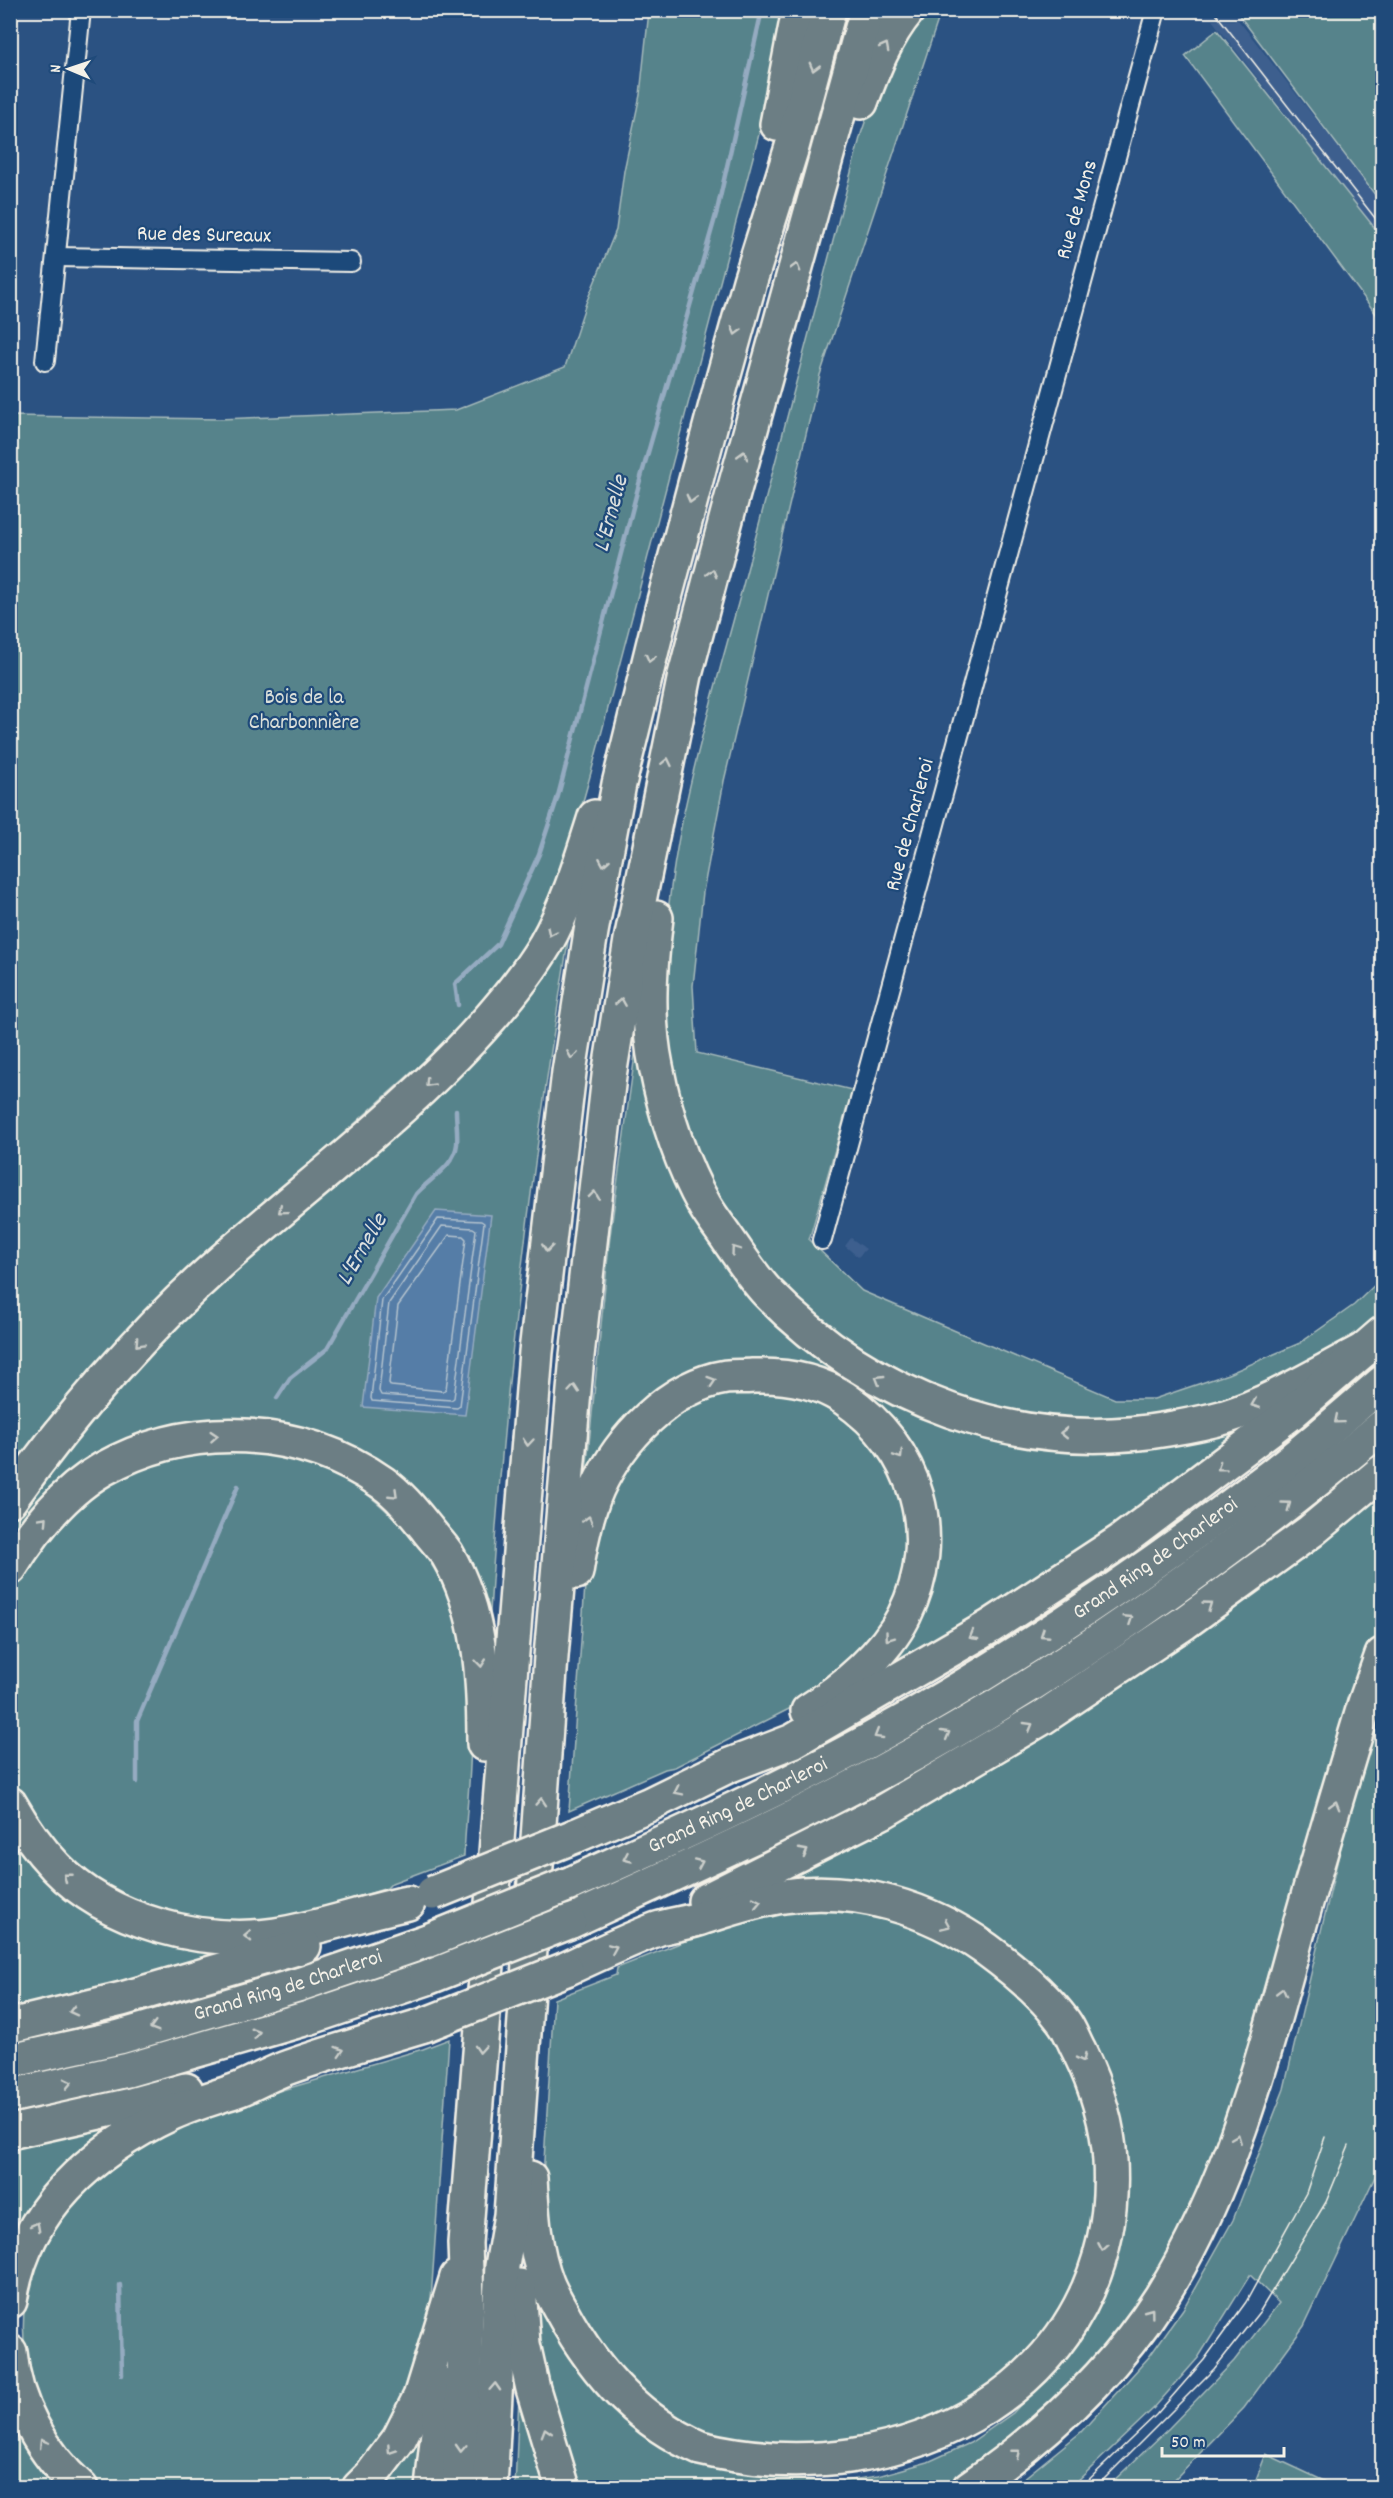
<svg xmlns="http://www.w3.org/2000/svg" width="1393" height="2498" font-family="Dekko,sans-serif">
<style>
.built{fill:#3d5f8e}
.green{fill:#57838b;stroke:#a6baba;stroke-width:1.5}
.water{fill:#557da7;stroke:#95abc1;stroke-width:1.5}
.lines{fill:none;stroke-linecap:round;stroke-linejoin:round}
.shore{stroke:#b4c3ce;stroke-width:1.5}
.stream{stroke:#95abc1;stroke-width:4.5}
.street-casing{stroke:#f4f1e8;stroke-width:22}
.highway-casing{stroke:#f4f1e8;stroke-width:38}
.street{stroke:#1f4a7a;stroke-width:18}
.highway{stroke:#6c7e84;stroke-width:33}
.tram{stroke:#f4f1e8;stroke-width:1.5}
.highway-bridge-casing{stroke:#f4f1e8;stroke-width:38;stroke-linecap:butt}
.highway-bridge{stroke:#6c7e84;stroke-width:33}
.oneway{stroke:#cbceca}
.labels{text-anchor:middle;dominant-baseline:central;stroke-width:4.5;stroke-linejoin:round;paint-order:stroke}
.street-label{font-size:22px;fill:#f4f1e8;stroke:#1f4a7a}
.park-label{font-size:22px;fill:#dce0da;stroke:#1f4a7a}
.water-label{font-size:24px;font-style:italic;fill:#dce0de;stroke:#1f4a7a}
</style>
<rect width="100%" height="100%" fill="#2b5282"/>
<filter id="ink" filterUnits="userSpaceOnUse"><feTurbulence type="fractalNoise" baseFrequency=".0167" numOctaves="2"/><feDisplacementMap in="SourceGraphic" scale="12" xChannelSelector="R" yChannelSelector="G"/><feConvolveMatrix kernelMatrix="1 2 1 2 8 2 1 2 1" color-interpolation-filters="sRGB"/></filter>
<g filter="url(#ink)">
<g class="built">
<polygon points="1212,20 1238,20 1243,26 1382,204 1382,237"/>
<polygon points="851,1238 866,1249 858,1257 845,1246"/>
</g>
<g class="green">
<polygon points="649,11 786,11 768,100 592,769 570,848 541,922 503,978 449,1039 160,1298 11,1474 11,416 220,419 456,410 565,367 586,303 616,230 624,171 640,95"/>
<path d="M920,11H941L820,375L724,781L703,892L693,986L697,1053L852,1090L809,1240L862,1291L1115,1399H1154L1228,1374L1300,1343L1354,1305L1382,1278V1314C1293,1391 1158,1432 1041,1418C1020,1416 998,1407 977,1401C960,1396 940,1393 923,1386C861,1361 803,1313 761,1261C710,1198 676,1120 665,1040C663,1024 664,1008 664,993C662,851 711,707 747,570C785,424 823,279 861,134L883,70Z"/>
<polygon points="1235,11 1382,11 1382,204 1239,15"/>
<polygon points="1217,30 1382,237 1382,322 1185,56"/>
<path d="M572,918C532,1158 502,1400 488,1644L391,1481L177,1430L11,1547V1514L55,1452Z"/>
<polygon points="640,1018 652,1098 763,1302 996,1433 1275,1407 1098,1539 981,1615 859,1686 921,1598 893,1429 734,1365 584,1493 610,1236"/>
<polygon points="759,1388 823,1401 876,1445 898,1479 908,1521 906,1568 892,1608 861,1651 828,1682 789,1709 675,1767 665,1769 569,1811 585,1585 600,1526 612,1491 652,1431 686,1407 714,1394"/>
<path d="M239,1449C268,1453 297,1457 323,1467C343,1475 364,1491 380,1505C449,1564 469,1635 471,1724C472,1767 466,1812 464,1856L392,1883L387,1888L324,1908L277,1919L231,1922L185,1919L112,1890L75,1864L29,1812L11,1774L10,1599L26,1567L52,1531L93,1494L130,1473L164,1459Z"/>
<polygon points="1382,1492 1382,1627 1371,1658 1242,2090 1168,2265 1084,2378 982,2467 949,2487 579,2487 549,2390 536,2333 534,2293 559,2328 734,2469 767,2477 837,2482 878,2476 928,2462 970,2443 1013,2413 1055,2367 1087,2317 1113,2126 1006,1949 771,1889 848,1845"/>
<polygon points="1382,1693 1382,2162 1304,2326 1244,2408 1167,2487 1107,2487 1169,2428 1234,2361 1279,2303 1250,2275 1198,2358 1153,2409 1071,2487 1012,2488 1081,2432 1149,2357 1183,2309 1233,2220 1284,2089 1340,1850"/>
<polygon points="10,1824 53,1875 247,1948 173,1969 11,2009"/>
<polygon points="797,1908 852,1909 901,1921 947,1938 1002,1977 1031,2007 1059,2046 1078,2090 1092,2141 1095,2201 1085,2260 1057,2324 948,2429 762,2454 684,2425 613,2367 563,2284 549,2238 543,2177 554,1999 616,1975 617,1968 733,1922"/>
<path d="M449,2039L431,2299L422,2351L395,2423L349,2478L336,2487L106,2488C59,2455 37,2410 26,2355C17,2309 33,2245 64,2210C94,2177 139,2142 180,2124C211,2110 246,2101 279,2091C327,2077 375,2063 423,2049Z"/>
<polygon points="143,2117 11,2263 11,2147"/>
<polygon points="10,2392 68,2487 11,2487"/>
<polygon points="519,2395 554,2487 515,2488"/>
<polygon points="424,2411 418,2487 371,2488"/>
<polygon points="1266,2454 1337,2487 1253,2487"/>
</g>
<polygon class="water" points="436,1211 491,1215 465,1415 363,1407 376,1298"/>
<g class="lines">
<g class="shore">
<polygon points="438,1219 481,1221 484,1223 460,1406 457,1408 372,1401 371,1398 382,1300"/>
<polygon points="442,1226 473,1228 476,1230 454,1398 451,1400 381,1395 379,1391 389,1303"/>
<polygon points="449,1235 463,1236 466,1239 446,1389 443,1391 391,1386 389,1383 398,1306"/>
</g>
<g class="stream">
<polyline points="458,1005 455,984 498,944 539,854 558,796 639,484 717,211 762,10"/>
<path d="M277,1398L290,1378L327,1349L416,1194C429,1179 455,1166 457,1144C458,1133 456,1121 456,1110"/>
<polyline points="137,1782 137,1721 238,1486"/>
<polyline points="120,2285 122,2375"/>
</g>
<g class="street-casing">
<g id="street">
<polyline points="56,257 351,262"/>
<polyline points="45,361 81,10"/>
<polyline points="822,1240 1156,10"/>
</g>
</g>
<g class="highway-casing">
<g id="highway">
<path d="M861,102C873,70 886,36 908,10"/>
<polyline points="777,124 799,10"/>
<path d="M656,918C650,967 646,1017 656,1066C665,1113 681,1164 705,1206C712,1218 721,1229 729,1241C741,1258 753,1277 767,1292C871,1399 1018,1455 1168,1429C1186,1426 1207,1422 1225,1417C1273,1402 1319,1373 1364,1350"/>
<path d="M10,1500C72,1413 143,1331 223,1260C300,1192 384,1129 456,1055C489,1021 521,985 545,945C568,905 581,861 595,817"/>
<path d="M10,1568C34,1529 63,1492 103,1469C191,1420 300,1425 383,1483C400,1495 414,1513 427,1529C433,1537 441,1545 447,1554C481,1612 484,1678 484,1744"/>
<path d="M576,1572C580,1545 586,1514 597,1489C620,1439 669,1386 726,1377C734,1376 744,1377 753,1376C784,1375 817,1380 844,1398C917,1447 944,1537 904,1616C885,1654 843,1689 808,1711"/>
<path d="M10,1804C23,1827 38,1848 56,1867C109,1922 201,1945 275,1935C319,1929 363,1912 408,1903"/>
<polyline points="575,1836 648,1805 730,1765 793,1741 991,1626 1121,1541 1291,1413 1382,1334"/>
<path id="s1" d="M572,1883C671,1839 771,1794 866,1742C1007,1665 1145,1572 1272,1475C1310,1446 1346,1414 1382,1383"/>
<polyline points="705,1901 884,1811 1042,1718 1184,1623 1311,1531 1382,1472"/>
<path d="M569,1922C674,1874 779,1827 881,1772C1060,1676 1227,1556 1382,1427"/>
<polyline points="10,2026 122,1999 304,1946"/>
<path id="s2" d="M10,2061L120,2037L301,1984L430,1940"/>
<polyline points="10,2096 128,2070 308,2018 427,1978"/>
<polyline points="10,2132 131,2105 186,2090"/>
<path d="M530,2178C532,2214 534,2249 547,2283C551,2293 557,2303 562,2312C594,2371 638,2421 700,2448C905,2498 1122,2383 1110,2161C1108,2122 1096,2086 1079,2051C1074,2042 1070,2030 1064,2022C1045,1996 1012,1968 986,1949C929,1908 854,1885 784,1896C756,1900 731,1909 704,1917C689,1923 672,1924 657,1929C626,1941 596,1955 566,1969"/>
<polyline points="519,2286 523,2344 533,2389 563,2488"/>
<path d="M10,2301C23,2210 93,2150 172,2113C194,2103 217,2097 240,2089C256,2082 270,2074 286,2068C331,2052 378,2039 424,2025"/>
<path d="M10,2352C14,2403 43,2455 81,2488"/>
<polyline points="359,2488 371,2476 399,2439 420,2397 457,2277"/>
<polyline points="432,2488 443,2385"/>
<polyline points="459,2488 467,2300 465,2243 474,2128 536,1352 569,1072 591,932 619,784 664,601 722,382 750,281 792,147 829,10"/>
<polyline points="490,2488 502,2266 511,2215 551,1657 577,1356 609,1076 631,940 685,675 728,512 867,10"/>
<path d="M969,2488C1043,2437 1112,2374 1161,2297C1232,2183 1265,2052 1300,1924C1321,1850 1343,1776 1365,1703L1382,1655"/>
</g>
</g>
<use href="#street" class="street"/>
<use href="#highway" class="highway"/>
<g class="tram">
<polyline points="1213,10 1382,227"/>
<polyline points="1080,2488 1156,2415 1204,2360 1246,2302 1306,2193 1325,2137"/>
<polyline points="1095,2488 1214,2369 1260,2311 1326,2202 1349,2146"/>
</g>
<g class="highway-bridge-casing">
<g id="highway-bridge">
<polyline points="433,1893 575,1836"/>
<polyline points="430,1940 572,1883"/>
<polyline points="427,1978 569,1922"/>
<polyline points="424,2025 566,1969"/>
</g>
</g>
<use href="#highway-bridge" class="highway-bridge"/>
</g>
<defs><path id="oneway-chevron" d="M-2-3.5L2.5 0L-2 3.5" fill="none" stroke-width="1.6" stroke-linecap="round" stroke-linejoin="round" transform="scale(1.5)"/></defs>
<g class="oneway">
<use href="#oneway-chevron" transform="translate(885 47) rotate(-62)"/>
<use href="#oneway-chevron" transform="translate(814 67) rotate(105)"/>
<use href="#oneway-chevron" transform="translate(796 267) rotate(-74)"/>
<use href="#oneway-chevron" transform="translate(736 331) rotate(106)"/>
<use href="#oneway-chevron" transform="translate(743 455) rotate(-74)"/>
<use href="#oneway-chevron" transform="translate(691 499) rotate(105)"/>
<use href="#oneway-chevron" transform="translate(712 573) rotate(-75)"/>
<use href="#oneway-chevron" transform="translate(650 658) rotate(104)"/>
<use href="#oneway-chevron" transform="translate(667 762) rotate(-78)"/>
<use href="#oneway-chevron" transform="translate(604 862) rotate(100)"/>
<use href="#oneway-chevron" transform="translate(551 932) rotate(115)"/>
<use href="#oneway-chevron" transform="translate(621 1002) rotate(-81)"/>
<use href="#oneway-chevron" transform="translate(572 1055) rotate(99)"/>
<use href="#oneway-chevron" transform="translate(429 1083) rotate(134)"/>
<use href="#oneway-chevron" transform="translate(594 1195) rotate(-83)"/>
<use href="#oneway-chevron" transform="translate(282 1210) rotate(140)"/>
<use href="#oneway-chevron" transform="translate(547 1248) rotate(96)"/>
<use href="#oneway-chevron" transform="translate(735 1250) rotate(-126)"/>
<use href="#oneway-chevron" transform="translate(139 1343) rotate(133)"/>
<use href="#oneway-chevron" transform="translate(879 1379) rotate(-149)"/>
<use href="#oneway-chevron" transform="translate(712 1381) rotate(-18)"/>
<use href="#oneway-chevron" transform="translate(574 1389) rotate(-85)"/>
<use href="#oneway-chevron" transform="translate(1255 1404) rotate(158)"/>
<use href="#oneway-chevron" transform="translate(1338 1420) rotate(140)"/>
<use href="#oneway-chevron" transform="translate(1064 1433) rotate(-179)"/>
<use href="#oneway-chevron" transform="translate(214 1436) rotate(-4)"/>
<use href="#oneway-chevron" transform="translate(528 1442) rotate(95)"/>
<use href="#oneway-chevron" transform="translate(899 1455) rotate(57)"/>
<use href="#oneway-chevron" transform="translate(1221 1467) rotate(143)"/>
<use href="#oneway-chevron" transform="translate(394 1494) rotate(44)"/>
<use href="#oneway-chevron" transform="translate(1287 1505) rotate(-36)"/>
<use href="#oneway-chevron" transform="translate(44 1520) rotate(-47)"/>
<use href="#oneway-chevron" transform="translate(588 1520) rotate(-74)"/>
<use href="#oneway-chevron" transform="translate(1208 1605) rotate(-36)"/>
<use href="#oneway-chevron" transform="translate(1129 1619) rotate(-33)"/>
<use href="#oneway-chevron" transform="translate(1044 1634) rotate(147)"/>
<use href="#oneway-chevron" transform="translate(973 1636) rotate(150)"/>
<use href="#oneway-chevron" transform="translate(889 1637) rotate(126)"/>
<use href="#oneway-chevron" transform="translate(481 1663) rotate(84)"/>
<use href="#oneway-chevron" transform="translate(1029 1726) rotate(-30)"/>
<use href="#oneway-chevron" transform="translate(946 1734) rotate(-30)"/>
<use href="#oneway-chevron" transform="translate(878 1735) rotate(149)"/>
<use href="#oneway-chevron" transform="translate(678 1791) rotate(154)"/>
<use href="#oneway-chevron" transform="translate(541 1802) rotate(-86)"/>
<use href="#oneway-chevron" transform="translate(1335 1805) rotate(-74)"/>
<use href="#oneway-chevron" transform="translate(804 1852) rotate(-28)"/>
<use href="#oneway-chevron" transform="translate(627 1858) rotate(156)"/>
<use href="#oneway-chevron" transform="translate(699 1863) rotate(-24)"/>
<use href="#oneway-chevron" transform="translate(67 1877) rotate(-142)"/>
<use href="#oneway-chevron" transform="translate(757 1902) rotate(-12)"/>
<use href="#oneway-chevron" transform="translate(946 1925) rotate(23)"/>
<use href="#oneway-chevron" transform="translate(248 1936) rotate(179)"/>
<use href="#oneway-chevron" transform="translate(613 1948) rotate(-23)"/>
<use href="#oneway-chevron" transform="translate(1282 1992) rotate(-75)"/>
<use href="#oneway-chevron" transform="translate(73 2011) rotate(166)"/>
<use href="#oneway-chevron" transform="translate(154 2027) rotate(164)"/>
<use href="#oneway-chevron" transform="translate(256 2033) rotate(-16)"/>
<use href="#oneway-chevron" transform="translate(480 2049) rotate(94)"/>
<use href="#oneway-chevron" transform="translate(340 2051) rotate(-18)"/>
<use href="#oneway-chevron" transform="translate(1082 2058) rotate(64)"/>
<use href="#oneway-chevron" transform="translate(68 2083) rotate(-12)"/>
<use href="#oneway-chevron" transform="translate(1237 2138) rotate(-68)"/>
<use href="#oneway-chevron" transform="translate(36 2226) rotate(-62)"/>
<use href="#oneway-chevron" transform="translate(1103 2247) rotate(100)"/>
<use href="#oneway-chevron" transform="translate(1150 2312) rotate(-53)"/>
<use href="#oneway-chevron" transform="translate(495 2387) rotate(-87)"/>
<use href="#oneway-chevron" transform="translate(546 2432) rotate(-107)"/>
<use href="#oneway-chevron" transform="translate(43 2443) rotate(-122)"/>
<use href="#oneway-chevron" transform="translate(461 2448) rotate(93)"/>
<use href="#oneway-chevron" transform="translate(391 2450) rotate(124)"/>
<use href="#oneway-chevron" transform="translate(1016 2453) rotate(-39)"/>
</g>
</g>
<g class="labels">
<g class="street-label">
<text transform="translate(1078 210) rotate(-74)">Rue de Mons</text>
<text transform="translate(204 236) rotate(1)">Rue des Sureaux</text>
<text transform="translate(911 825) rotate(-75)">Rue de Charleroi</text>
<text stroke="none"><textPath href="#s1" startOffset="669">Grand Ring de Charleroi</textPath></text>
<text stroke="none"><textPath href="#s1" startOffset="183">Grand Ring de Charleroi</textPath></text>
<text stroke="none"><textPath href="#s2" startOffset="288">Grand Ring de Charleroi</textPath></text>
</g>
<g class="park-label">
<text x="304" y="698">Bois de la<tspan x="304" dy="25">Charbonnière</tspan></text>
</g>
<g class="water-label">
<text transform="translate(612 514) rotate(-75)">L'Ernelle</text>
<text transform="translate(363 1250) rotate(-60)">L'Ernelle</text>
</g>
</g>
<rect width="1393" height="2498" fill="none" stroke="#1f4a7a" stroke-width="36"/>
<rect x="18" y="18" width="1357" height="2462" fill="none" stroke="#f4f1e8" stroke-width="2" filter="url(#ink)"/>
<g transform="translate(69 69) rotate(272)" stroke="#1f4a7a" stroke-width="4.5" paint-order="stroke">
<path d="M0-4.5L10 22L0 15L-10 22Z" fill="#f4f1e8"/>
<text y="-9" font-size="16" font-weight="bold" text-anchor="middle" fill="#f4f1e8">N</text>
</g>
<path d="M1162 2447v9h122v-9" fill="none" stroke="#f4f1e8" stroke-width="3"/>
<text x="1171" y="2447" font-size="18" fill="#f4f1e8" stroke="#1f4a7a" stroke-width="4.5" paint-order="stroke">50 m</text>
</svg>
